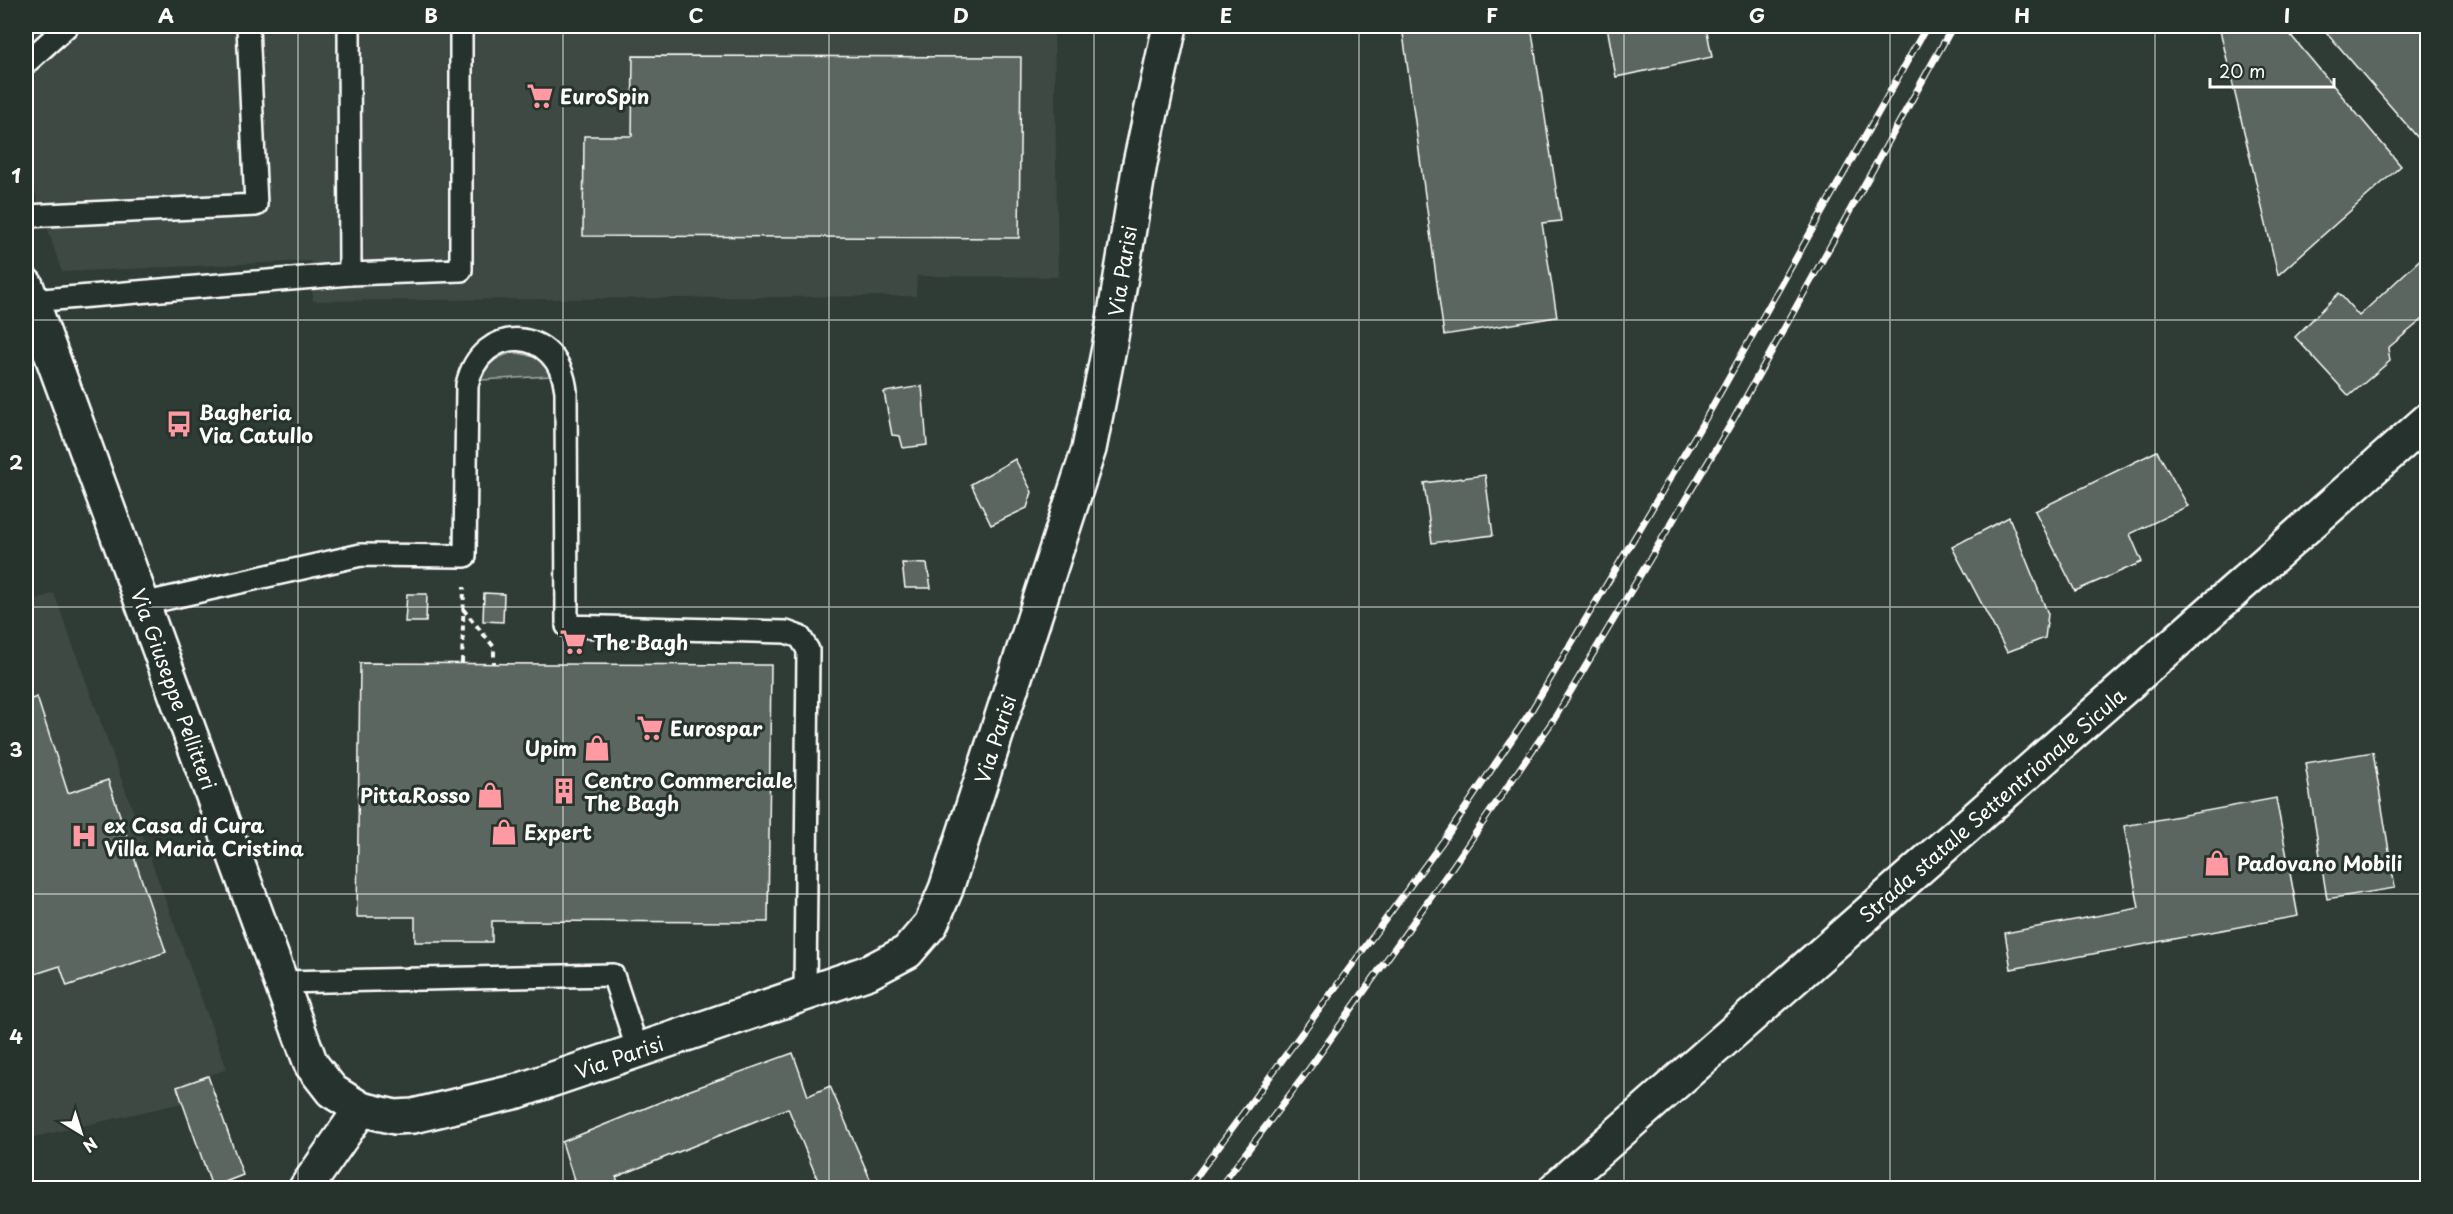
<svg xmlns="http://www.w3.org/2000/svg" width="2453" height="1214" font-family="'Playpen Sans',sans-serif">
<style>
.built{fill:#3c4842}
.green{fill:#4a544f;stroke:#a4aaa7;stroke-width:1.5}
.building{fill:#5b6661;stroke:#fff;stroke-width:1.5}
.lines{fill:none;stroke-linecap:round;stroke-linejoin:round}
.service-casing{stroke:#fff;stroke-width:26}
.minor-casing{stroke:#fff;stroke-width:38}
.secondary-casing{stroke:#fff;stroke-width:38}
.path{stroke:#fff;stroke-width:4;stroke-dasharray:6 4.5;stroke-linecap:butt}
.service{stroke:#26332d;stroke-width:21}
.minor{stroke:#26332d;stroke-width:33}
.secondary{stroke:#26332d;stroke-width:33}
.rail-casing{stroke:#fff;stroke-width:7}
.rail{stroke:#26332d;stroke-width:4.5;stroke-dasharray:14;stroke-linecap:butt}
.grid{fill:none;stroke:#fff;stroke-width:1.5;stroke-opacity:0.55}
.labels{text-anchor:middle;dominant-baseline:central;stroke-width:6;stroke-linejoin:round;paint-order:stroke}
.poi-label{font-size:20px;font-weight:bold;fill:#fff;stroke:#26332d;text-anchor:start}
.street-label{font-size:20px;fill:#fff;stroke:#26332d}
.neatline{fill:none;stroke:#fff;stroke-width:2}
.grid-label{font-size:20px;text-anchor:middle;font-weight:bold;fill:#fff}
</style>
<rect width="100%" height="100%" fill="#2f3b35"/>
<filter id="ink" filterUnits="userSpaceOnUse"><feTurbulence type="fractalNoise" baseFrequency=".0167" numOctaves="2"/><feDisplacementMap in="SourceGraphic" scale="12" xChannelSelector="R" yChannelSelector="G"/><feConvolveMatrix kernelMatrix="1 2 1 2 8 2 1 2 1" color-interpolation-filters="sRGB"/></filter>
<g filter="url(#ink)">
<g class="built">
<polygon points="26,26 1054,26 1058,277 917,276 916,296 313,301 311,261 62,272 26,166"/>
<polygon points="54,593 227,1069 177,1087 182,1103 26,1139 26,603"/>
</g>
<path class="green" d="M511,353C529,353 544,358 551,376L481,380C483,364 498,357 511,353Z"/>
<g class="building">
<polygon points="1402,26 1531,26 1561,221 1542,223 1557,317 1444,335"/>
<polygon points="1607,26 1706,26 1712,57 1616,77"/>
<polygon points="2219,26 2283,26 2401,166 2278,275"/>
<polygon points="2321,26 2428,26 2428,144 2425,146"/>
<polygon points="633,56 1021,57 1019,238 583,236 584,136 632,136"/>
<polygon points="2428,252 2428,315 2388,348 2390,361 2349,396 2295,337 2339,293 2359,316"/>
<polygon points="922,386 927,445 903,448 900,436 892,435 884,392"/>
<polygon points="2157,451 2188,506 2130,534 2142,562 2075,591 2035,511"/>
<polygon points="1015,459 1032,492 1027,508 991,525 971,484"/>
<polygon points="1485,475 1493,535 1432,543 1424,483"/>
<polygon points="2009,517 2048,614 2045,638 2007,652 1952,547"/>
<polygon points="902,563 927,564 931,588 905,588"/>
<polygon points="484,593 504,594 503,622 483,621"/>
<polygon points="407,594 427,594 426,622 405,622"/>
<polygon points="360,663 771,665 768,922 492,921 492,942 415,942 415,917 357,917"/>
<polygon points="37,697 68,793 108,780 166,952 67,986 60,966 26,977 26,701"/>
<polygon points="2373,752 2395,888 2327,899 2305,763"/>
<polygon points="2276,798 2298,916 2011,969 2005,933 2139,908 2124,826"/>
<polygon points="793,1053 808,1096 830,1086 874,1188 821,1188 788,1108 616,1177 621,1188 553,1188 574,1180 562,1142 685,1092"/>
<polygon points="208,1076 243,1175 212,1187 177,1087"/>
</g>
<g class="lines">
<g class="service-casing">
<g id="service">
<polyline points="349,26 350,274 461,270 461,26"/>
<polyline points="26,63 67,26"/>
<polyline points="26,216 256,205 248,26"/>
<polyline points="31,301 350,274"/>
<path d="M142,604L361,555L465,556L467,385C481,321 559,326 566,391L567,626L786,632L800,637L808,650L805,994"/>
<polyline points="282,982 613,975 638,1051"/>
</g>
</g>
<g class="minor-casing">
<g id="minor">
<polyline points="26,285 311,1064 332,1091 361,1109 395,1117 413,1116 518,1091 869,972 907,952 931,924 946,889 1089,449 1110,343 1140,163 1170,26"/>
<polyline points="306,1188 361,1109"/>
</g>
</g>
<g class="secondary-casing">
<polyline id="secondary" points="1556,1188 2428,420"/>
</g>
<g class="path">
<polyline points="463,609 494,647 494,663"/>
<polyline points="462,663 464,587"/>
</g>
<use href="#service" class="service"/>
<use href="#minor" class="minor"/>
<use href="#secondary" class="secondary"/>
<g class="rail-casing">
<g id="rail">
<polyline points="1188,1188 1446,837 1531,711 1707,416 1927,26"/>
<polyline points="1219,1188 1304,1076 1453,866 1554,719 1732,422 1953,26"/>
</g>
</g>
<use href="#rail" class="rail"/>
</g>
</g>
<path class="grid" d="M298,26V1188M563,26V1188M829,26V1188M1094,26V1188M1359,26V1188M1624,26V1188M1890,26V1188M2155,26V1188M26,320H2428M26,607H2428M26,894H2428"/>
<defs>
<g id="supermarket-bare" transform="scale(2.07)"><path d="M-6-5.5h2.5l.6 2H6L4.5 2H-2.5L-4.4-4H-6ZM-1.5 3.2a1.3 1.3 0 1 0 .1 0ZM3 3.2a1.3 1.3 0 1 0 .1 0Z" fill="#ff9aa2" stroke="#26332d" stroke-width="2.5" paint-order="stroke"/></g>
<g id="bus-bare" transform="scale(2.07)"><path d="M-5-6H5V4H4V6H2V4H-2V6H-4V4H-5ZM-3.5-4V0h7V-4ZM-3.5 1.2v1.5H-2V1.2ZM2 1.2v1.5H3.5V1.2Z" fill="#ff9aa2" stroke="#26332d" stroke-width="2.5" paint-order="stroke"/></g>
<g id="shop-bare" transform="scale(2.07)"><path d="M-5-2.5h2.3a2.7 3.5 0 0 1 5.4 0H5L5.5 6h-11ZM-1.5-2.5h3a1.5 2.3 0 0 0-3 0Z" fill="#ff9aa2" stroke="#26332d" stroke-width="2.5" paint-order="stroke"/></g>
<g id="building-bare" transform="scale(2.07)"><path d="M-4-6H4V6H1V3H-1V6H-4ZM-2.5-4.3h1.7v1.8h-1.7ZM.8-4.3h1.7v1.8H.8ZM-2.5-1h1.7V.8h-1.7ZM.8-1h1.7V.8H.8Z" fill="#ff9aa2" stroke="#26332d" stroke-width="2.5" paint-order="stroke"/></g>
<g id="hospital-bare" transform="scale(2.07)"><path d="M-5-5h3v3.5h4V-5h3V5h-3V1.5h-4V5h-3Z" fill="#ff9aa2" stroke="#26332d" stroke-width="2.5" paint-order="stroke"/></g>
</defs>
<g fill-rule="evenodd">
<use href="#supermarket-bare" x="540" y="96"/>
<use href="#bus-bare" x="179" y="424"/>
<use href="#supermarket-bare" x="573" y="642"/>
<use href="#supermarket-bare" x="650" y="728"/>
<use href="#shop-bare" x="597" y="748"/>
<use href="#building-bare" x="564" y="791"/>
<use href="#shop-bare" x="490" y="795"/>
<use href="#shop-bare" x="504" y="832"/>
<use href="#hospital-bare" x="84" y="836"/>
<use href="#shop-bare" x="2217" y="863"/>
</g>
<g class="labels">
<g class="poi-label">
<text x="560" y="96">EuroSpin</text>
<text x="199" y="412">Bagheria<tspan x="199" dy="23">Via Catullo</tspan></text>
<text x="593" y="642">The Bagh</text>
<text x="670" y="728">Eurospar</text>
<text x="577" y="748" text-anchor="end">Upim</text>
<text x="584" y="780">Centro Commerciale<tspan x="584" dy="23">The Bagh</tspan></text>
<text x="470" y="795" text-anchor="end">PittaRosso</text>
<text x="104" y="825">ex Casa di Cura<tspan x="104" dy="23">Villa Maria Cristina</tspan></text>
<text x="524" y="832">Expert</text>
<text x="2237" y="863">Padovano Mobili</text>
</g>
<g class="street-label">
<text transform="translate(1122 271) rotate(-81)">Via Parisi</text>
<text transform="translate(174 689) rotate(70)">Via Giuseppe Pellitteri</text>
<text transform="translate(995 739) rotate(-72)">Via Parisi</text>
<text transform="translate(1992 805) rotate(-41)">Strada statale Settentrionale Sicula</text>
<text transform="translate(619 1057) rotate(-19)">Via Parisi</text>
</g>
</g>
<rect width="2453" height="1214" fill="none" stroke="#26332d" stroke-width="66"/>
<g transform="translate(81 1133) rotate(142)" stroke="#26332d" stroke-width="4.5" paint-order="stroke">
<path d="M0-4.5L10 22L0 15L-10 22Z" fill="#ffffff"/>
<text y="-9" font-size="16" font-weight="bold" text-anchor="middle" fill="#ffffff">N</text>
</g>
<path d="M2210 78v9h124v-9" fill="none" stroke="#ffffff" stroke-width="3"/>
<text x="2219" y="78" font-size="18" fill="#ffffff" stroke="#26332d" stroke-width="4.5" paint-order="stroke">20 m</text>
<rect x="33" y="33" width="2387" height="1148" class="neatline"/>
<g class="grid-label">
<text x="166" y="23">A</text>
<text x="431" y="23">B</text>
<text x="696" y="23">C</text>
<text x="961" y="23">D</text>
<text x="1226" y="23">E</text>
<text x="1492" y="23">F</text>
<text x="1757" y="23">G</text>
<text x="2022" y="23">H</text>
<text x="2287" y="23">I</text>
<text x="16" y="183">1</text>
<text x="16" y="470">2</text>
<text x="16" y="757">3</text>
<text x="16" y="1044">4</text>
</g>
</svg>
